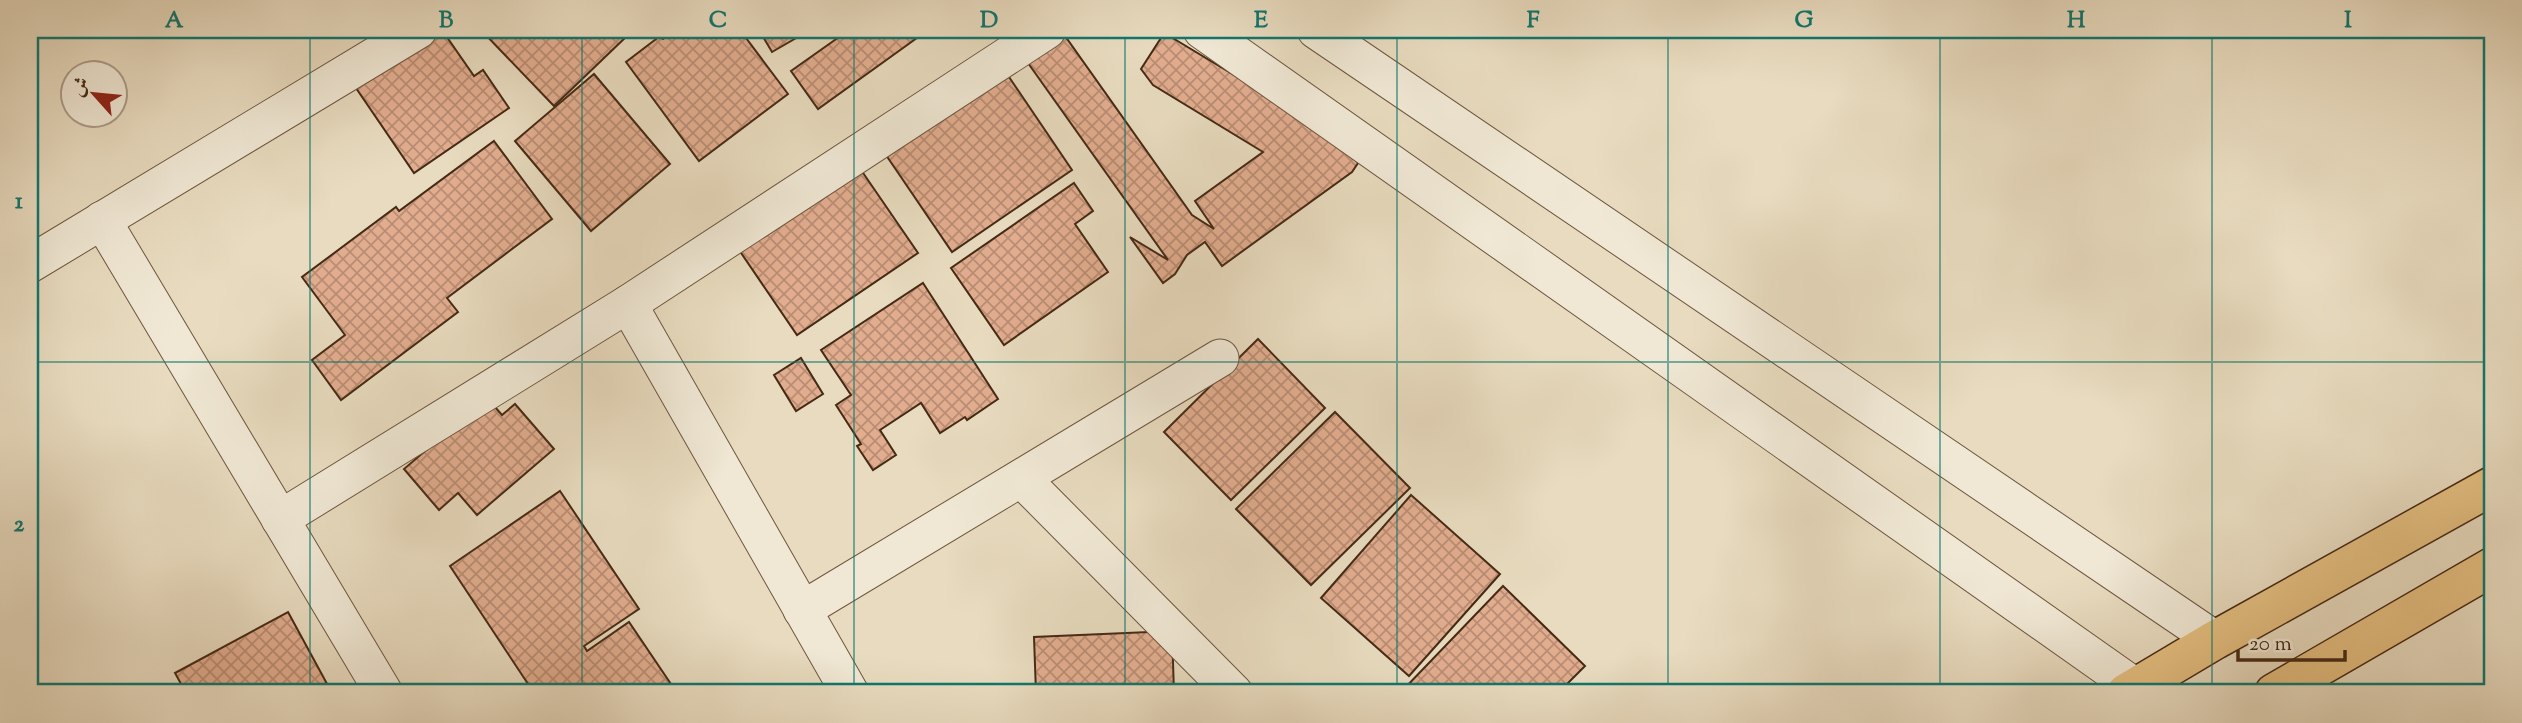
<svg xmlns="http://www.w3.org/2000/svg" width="2522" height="723" font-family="'Sorts Mill Goudy',Amiri,serif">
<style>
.building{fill:url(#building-cross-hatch);stroke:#452a14;stroke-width:2}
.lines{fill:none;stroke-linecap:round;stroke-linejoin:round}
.minor-casing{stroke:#6e563f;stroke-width:39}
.major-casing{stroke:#452a14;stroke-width:41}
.minor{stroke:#f0e8d5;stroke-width:37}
.major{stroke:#e4be80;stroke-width:38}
.grid{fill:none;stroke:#0f766e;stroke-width:2;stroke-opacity:0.55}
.neatline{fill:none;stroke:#0f766e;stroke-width:2.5}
.grid-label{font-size:23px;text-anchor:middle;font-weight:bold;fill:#0f766e}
</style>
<defs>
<pattern id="building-cross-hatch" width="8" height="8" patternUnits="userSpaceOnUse" patternTransform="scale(1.75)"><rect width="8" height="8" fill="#e2ad8f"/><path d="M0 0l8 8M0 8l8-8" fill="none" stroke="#b98d74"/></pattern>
</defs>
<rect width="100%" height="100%" fill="#e8dbbf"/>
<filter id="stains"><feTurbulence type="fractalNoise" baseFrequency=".00286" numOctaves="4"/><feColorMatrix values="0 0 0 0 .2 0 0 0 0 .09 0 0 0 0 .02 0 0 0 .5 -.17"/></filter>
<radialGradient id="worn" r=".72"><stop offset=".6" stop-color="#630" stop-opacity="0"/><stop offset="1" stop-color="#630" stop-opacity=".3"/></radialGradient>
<g class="building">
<polygon points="439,30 442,30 474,76 483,70 509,108 414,173 356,88"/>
<polygon points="481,30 624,30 629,34 554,106"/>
<polygon points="672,30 740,30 788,94 699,161 626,62 660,36 663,39 673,31"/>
<polygon points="759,30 810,30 772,52"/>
<polygon points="849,30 928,30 818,109 791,71"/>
<polygon points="1166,34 1342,140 1358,163 1352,172 1222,266 1205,242 1187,255 1175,274 1163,283 1130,237 1168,260 1028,63 1065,36 1192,215 1214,229 1195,201 1263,152 1153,85 1141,69 1161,38"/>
<polygon points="594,74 670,164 591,231 515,141"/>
<polygon points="1007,74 1072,170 952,252 886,155"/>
<polygon points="494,141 552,219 447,298 458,312 341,400 312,360 345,335 302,277 396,207 399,211"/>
<polygon points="859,167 918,253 797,335 737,247"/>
<polygon points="1074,183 1093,211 1075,224 1108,272 1004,345 951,268"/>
<polygon points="923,283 998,399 967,420 965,417 940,433 921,403 880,430 896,455 873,470 857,446 861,444 836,405 851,395 821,350"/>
<polygon points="1258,339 1325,408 1231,500 1164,432"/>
<polygon points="801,358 823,394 796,411 774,375"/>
<polygon points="487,398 502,415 515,404 554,449 477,515 458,493 439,510 404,469"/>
<polygon points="1335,412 1410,488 1311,585 1236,509"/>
<polygon points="560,491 639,609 584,646 587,651 629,622 677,693 534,693 450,566"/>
<polygon points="1411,495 1500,574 1409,676 1321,598"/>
<polygon points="1503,586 1585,666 1558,693 1400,693"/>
<polygon points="288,612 332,693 186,693 175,673"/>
<polygon points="1172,631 1174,693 1036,693 1034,637"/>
</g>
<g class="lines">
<g class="minor-casing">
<g id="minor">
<polyline points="1202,30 2135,687"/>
<polyline points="1316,30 2215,640"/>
<polyline points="102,220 384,693"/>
<polyline points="30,264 418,30"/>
<polyline points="628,304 850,693"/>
<polyline points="1022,479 1234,693"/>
<polyline points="280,519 628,304 1047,30"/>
<polyline points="802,610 1220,358"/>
</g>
</g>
<g class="major-casing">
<g id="major">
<polyline points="2126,693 2215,640 2492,486"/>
<polyline points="2274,693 2492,567"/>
</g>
</g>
<use href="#minor" class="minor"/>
<use href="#major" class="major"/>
</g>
<path class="grid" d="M310,30V693M582,30V693M854,30V693M1125,30V693M1397,30V693M1668,30V693M1940,30V693M2212,30V693M30,362H2492"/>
<rect width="2522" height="723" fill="none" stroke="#e8dbbf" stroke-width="77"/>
<g transform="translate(94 94) rotate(297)"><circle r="33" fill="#f0e8d5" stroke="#ac9c88" stroke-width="2"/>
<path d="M0-5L12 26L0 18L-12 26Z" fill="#8f2418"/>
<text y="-10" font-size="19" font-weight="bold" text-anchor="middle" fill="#452a14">ش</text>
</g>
<path d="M2238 650v10h107v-10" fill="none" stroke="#452a14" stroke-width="3.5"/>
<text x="2249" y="650" font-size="21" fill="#452a14" stroke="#f0e8d5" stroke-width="5" paint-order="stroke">20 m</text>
<rect x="38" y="38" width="2446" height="646" class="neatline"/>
<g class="grid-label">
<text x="174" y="27">A</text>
<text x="446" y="27">B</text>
<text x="718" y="27">C</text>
<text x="989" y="27">D</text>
<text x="1261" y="27">E</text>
<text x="1533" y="27">F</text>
<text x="1804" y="27">G</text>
<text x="2076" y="27">H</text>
<text x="2348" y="27">I</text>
<text x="19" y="208">1</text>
<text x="19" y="531">2</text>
</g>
<rect width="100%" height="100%" filter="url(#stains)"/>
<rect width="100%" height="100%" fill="url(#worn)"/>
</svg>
